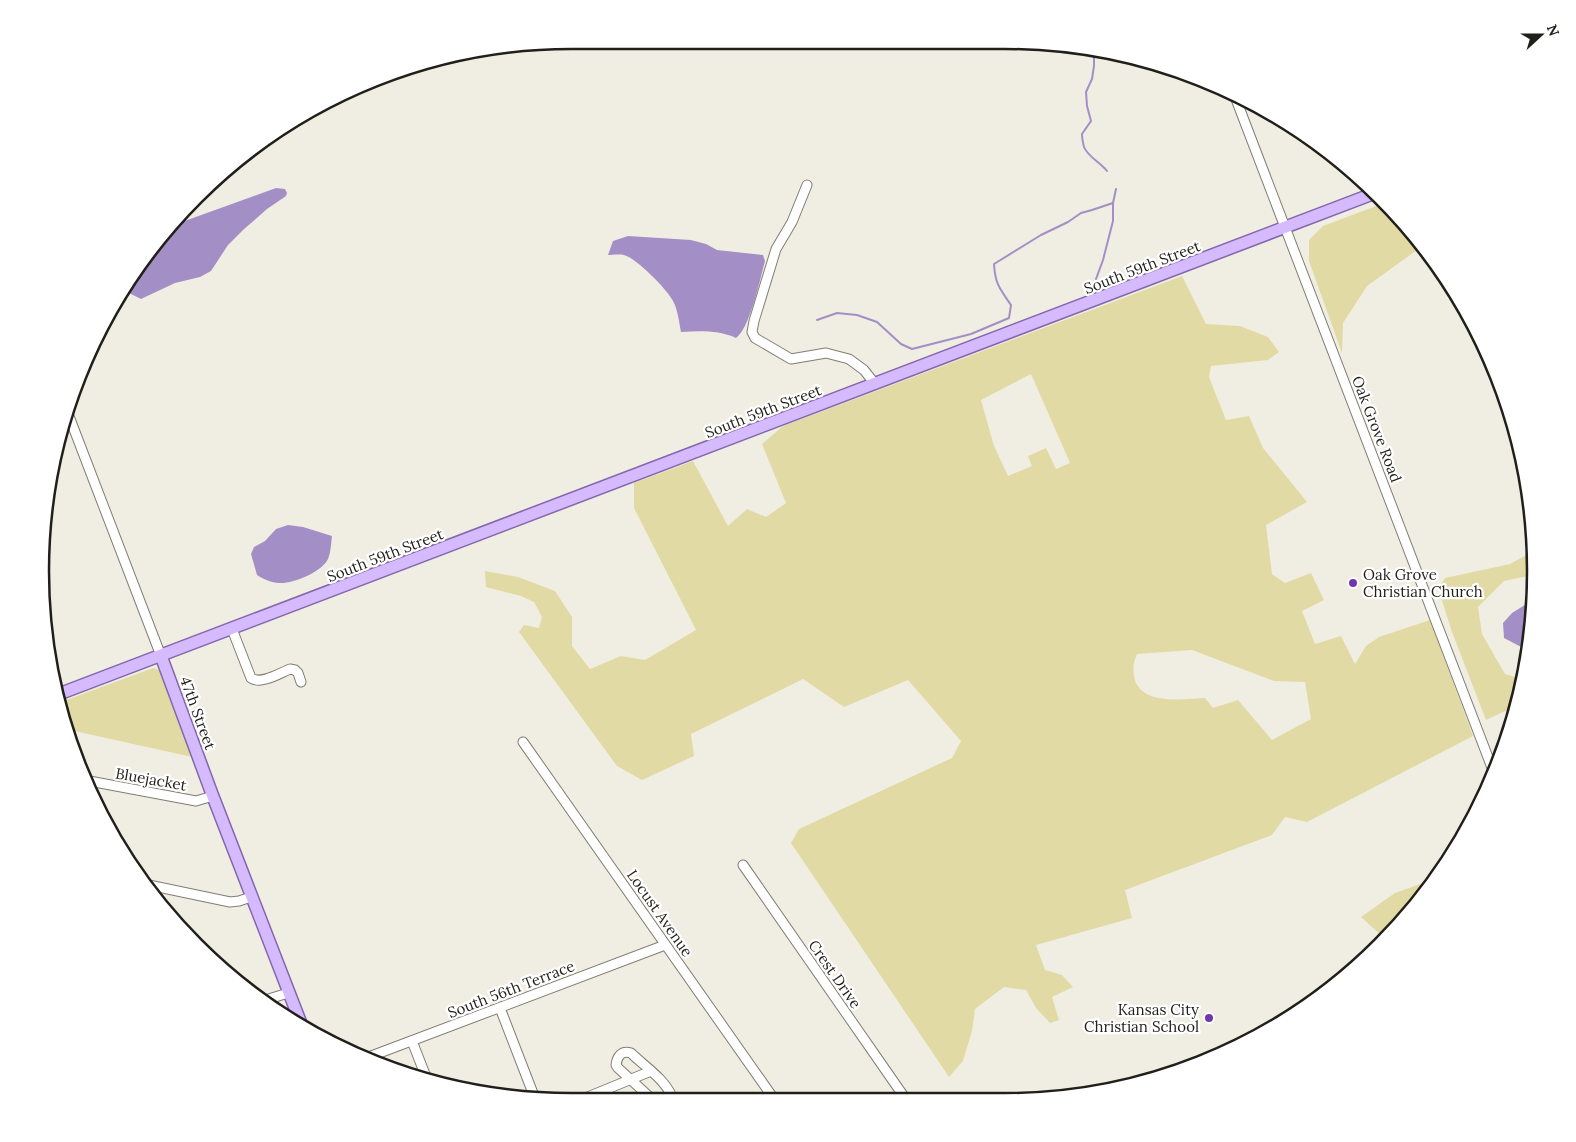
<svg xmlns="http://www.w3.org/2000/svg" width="1576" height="1142" font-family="Lora,serif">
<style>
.green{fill:#e2daa5;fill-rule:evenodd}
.water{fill:#a38fc6}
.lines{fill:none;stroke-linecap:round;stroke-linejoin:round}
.stream{stroke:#a38fc6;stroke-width:2}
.minor-casing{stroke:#807e73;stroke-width:11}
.major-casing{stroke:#8366ad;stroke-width:14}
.minor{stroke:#fff;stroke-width:9}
.major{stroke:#d5bafd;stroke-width:11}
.poi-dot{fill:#6e37ae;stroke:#fff;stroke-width:2}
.labels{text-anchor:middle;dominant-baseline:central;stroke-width:4.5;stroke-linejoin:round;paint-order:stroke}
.street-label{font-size:15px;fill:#201f1a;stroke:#fff}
.poi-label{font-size:15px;fill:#201f1a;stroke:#fff;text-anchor:start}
.rim{fill:none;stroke:#201f1a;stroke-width:2.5}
</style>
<rect width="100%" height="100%" fill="#f0eee2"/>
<g class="green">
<polygon points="1384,203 1424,245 1367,286 1343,323 1342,353 1309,261 1309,240 1323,226"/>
<path d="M1182,276L1206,324L1240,326L1268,337L1279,352L1268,360L1211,366L1209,377L1226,420L1249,416L1263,448L1307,502L1266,525L1272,574L1285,583L1311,573L1324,600L1302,611L1315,644L1341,636L1355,664L1366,646L1379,637L1430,620L1473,736L1307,822L1285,817L1272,835L1125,890L1132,918L1036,945L1045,970L1062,975L1073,987L1052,997L1059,1020L1050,1023L1036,1008L1026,990L1004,987L975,1009L972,1031L963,1061L949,1077L791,843L799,829L952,758L961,741L908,680L844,707L803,679L691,734L694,756L642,780L617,766L519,632L524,625L539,628L542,617L534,602L521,596L486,587L485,571L518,577L555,591L572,617V646L590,669L621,656L645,660L696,630L634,508V483L693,461L728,526L747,509L766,517L786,503L762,444L783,426ZM1031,374L1070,463L1056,469L1046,448L1028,456L1032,466L1008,476L994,446L981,400ZM1192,650L1274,681L1305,682L1311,719L1272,740L1238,700L1213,708L1205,698C1183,699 1139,706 1134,676C1133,666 1133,664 1137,654Z"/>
<polygon points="1534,551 1534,575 1504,581 1478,607 1482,634 1505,674 1522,679 1516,706 1486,720 1452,632 1438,588 1445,578 1510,564"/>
<polygon points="153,668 157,669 163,674 194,755 192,757 70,730 69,731 61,702"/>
<path d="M1434,879C1426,891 1397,936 1383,937L1361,917L1395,893Z"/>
</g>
<g class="water">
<polygon points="276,188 285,189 287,193 286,196 267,209 243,230 228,245 211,271 200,277 175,283 141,299 129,293 126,289 168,227"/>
<path d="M628,236L691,240L706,244L717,250L763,255L765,261C760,279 750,328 736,338C719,330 699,331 681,332C679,322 678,310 673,301C667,289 636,258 624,255C619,254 612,255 608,255L613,241Z"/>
<path d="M288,525L303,527L332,536C331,543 331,552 328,559C322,572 293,584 279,583C272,583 263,579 257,575L251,554L254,547L265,541L276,529Z"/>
<polygon points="1533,600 1531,640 1529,651 1504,638 1503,623 1512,613"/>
</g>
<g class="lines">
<g class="stream">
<path d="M1094,52V66L1092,79L1086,92L1087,106L1091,121L1082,134C1082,138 1083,143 1084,147C1088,157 1100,162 1107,171"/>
<polyline points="1096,279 1103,260 1113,221 1113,203"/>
<path d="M817,320L837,313L857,315L877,322L901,344L912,349L971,334L1009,318L1011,305C1000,289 995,284 994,264L1041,235L1068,222L1081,213L1092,210L1113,203L1116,189"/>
</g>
<g class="minor-casing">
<g id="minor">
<polyline points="1234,94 1494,773"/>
<polyline points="807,185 792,222 776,249 754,321 752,332 755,338 791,359 826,353 849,359 864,370 875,384"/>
<polyline points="67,411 161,656"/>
<path d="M232,629L251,678C261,685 280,673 290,669L295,670L298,673L301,682"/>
<polyline points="523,742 774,1099"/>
<polyline points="84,780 196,801 213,796"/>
<polyline points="743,865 905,1098"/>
<polyline points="144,884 230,902 239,901 251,897"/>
<polyline points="262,1001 288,993"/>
<polyline points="500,1008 536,1101"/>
<polyline points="412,1041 428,1082"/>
<polyline points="366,1058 665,945"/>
<path d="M653,1100L618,1068L616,1065C617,1057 621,1050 631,1053C644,1066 665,1079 672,1097L671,1100"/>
<polyline points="578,1101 651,1071"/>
</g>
</g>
<g class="major-casing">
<g id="major">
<polyline points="161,656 212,794 302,1026"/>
<polyline points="59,694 1375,193"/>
</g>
</g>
<use href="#minor" class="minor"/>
<use href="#major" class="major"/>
</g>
<g class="poi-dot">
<circle cx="1353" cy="583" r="5"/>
<circle cx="1209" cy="1018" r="5"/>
</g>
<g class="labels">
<g class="street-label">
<text transform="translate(1142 267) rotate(-21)">South 59th Street</text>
<text transform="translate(763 411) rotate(-21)">South 59th Street</text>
<text transform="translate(1377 429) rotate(69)">Oak Grove Road</text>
<text transform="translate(385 555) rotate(-21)">South 59th Street</text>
<text transform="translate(198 713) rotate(70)">47th Street</text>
<text transform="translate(151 779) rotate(10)">Bluejacket</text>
<text transform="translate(660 913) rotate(55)">Locust Avenue</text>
<text transform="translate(835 974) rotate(55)">Crest Drive</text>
<text transform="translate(511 989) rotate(-21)">South 56th Terrace</text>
</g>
<g class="poi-label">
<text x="1363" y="574">Oak Grove<tspan x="1363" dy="17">Christian Church</tspan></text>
<text x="1199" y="1009" text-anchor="end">Kansas City<tspan x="1199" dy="17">Christian School</tspan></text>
</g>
</g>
<path d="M0 0H1576V1142H0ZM571 49H1005A522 522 0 0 1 1527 571V571A522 522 0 0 1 1005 1093H571A522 522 0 0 1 49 571V571A522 522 0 0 1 571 49Z" fill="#fff" fill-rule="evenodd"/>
<path class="rim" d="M571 49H1005A522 522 0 0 1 1527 571V571A522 522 0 0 1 1005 1093H571A522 522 0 0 1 49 571V571A522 522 0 0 1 571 49Z"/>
<g transform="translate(1541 35) rotate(69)" stroke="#ffffff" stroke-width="4" paint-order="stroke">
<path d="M0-4L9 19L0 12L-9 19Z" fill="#201f1a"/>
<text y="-8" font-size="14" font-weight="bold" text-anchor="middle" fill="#201f1a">N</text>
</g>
</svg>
